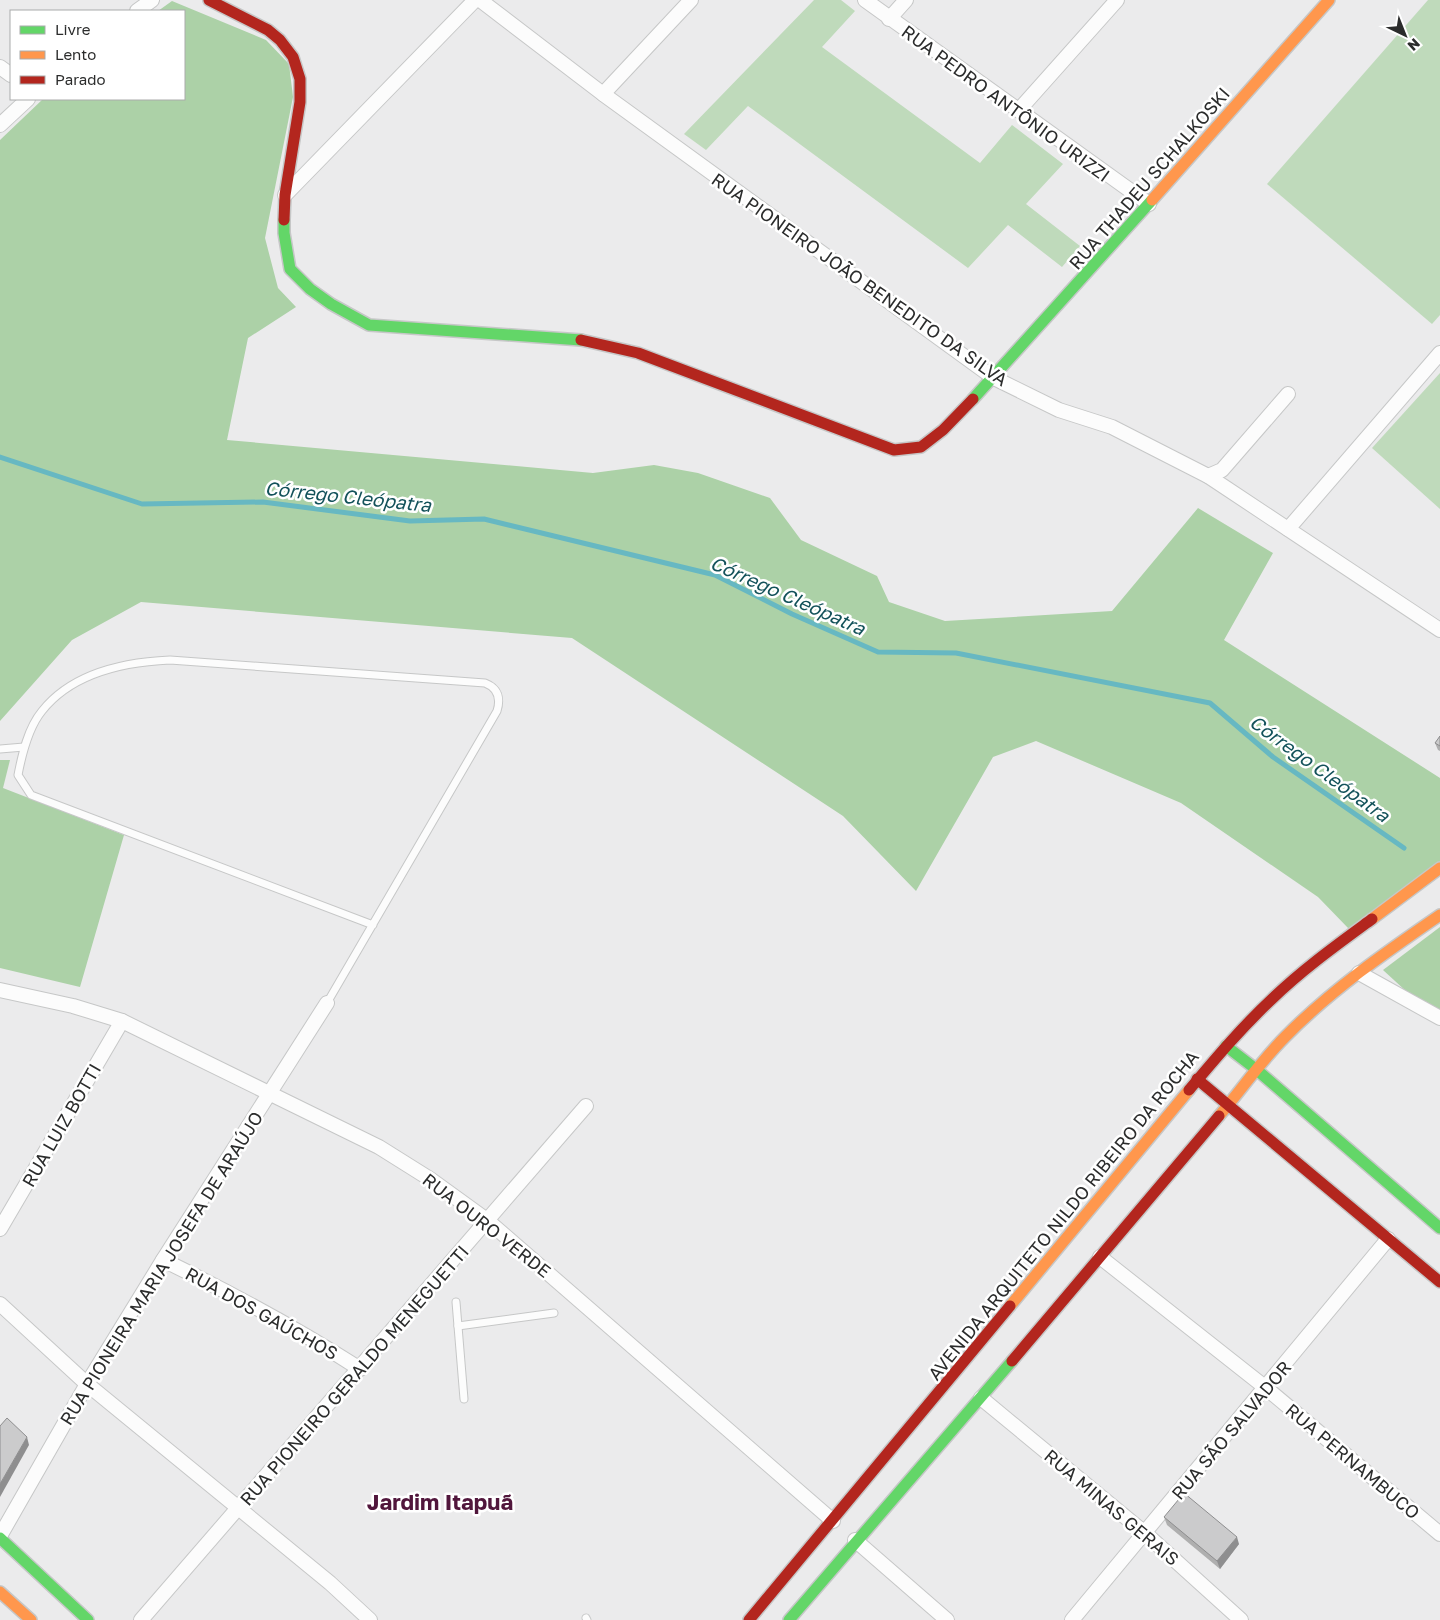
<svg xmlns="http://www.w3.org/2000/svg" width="1440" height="1620" font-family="'Golos Text',sans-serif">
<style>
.green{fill:#bfdabb}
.forest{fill:#acd1a7}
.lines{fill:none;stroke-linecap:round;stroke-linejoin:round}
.stream{stroke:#67b8c2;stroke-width:5}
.lane-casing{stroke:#c6c7c7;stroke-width:9}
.street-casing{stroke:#c6c7c7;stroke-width:16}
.fast-casing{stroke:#c6c7c7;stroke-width:14}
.slow-casing{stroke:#c6c7c7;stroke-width:14}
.jam-casing{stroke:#c6c7c7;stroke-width:14}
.lane{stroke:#fcfcfc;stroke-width:7}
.street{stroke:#fcfcfc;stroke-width:14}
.fast{stroke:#63d668;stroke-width:11}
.slow{stroke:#ff974d;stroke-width:11}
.jam{stroke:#b3261e;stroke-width:11}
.wall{fill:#afafaf}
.shaded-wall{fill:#8e8e8f}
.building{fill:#cbcbcc;stroke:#8e8e8f}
.labels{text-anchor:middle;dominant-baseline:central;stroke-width:5;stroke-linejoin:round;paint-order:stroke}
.street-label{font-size:18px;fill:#2b2c2c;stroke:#fff}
.water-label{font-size:19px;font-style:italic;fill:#13525a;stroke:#fff}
.district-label{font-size:22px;font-weight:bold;fill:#51163c;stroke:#fff}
</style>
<rect width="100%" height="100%" fill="#ebebec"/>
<g class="green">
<polygon points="814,0 841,0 855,11 822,47 980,163 1012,125 1063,164 1026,204 1080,246 1062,267 1008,225 968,268 748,106 706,150 684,134"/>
<polygon points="1428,0 1440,0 1440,315 1432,324 1267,184"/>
<polygon points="1440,373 1440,509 1372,448"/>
</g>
<g class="forest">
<polygon points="172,1 266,40 289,64 293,97 265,238 278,288 296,307 248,338 227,440 593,473 654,465 698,473 770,498 801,540 877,576 889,602 945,621 1112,611 1198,508 1273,553 1224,640 1440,778 1440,862 1349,929 1318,897 1181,803 1036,741 993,757 916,891 843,816 572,638 141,602 72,640 0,721 0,140 43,99 184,99 184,11 158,11"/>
<polygon points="0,760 10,760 3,788 124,835 80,987 0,968"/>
<polygon points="1440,927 1440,1014 1419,1003 1383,970"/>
</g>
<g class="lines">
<polyline class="stream" points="0,457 142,504 263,502 410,521 484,519 715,575 792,614 878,652 956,653 1210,703 1273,757 1404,848"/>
<g class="lane-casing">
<g id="lane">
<polyline points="0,749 24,747"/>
<path d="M327,1003L497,711C501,698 498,688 485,683L170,660C125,662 72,673 42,711C28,728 22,754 18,775L31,795L373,925"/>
<polyline points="456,1302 464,1399"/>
<polyline points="458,1326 554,1313"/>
<polyline points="586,1618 587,1620"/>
</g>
</g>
<g class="street-casing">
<g id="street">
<polyline points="480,0 603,94 994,378 1059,410 1112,427 1208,476 1440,630"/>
<polyline points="865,0 1149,204"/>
<polyline points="137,11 152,0"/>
<polyline points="889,19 906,0"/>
<polyline points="0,67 11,75"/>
<polyline points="603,94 691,0"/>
<polyline points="1019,110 1117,0"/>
<polyline points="0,125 28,99"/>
<polyline points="285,195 475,0"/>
<polyline points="1208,476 1222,470 1288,394"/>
<polyline points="1288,529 1440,353"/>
<polyline points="1359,973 1440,1018"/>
<polyline points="0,990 73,1006 122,1021 379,1147 430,1179 488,1221 833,1521"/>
<polyline points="0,1229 122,1021"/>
<polyline points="1100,1257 1266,1388 1440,1534"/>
<path d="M163,1260C231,1293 296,1328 360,1369"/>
<polyline points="0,1304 87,1384 330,1583 370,1620"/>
<polyline points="981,1398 1146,1534 1241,1620"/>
<polyline points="0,1536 87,1384 163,1260 327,1003"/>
<polyline points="855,1540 947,1620"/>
<polyline points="141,1620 586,1106"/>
<polyline points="1072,1620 1388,1239"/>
</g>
</g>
<g class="fast-casing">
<g id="fast">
<polyline points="284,220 284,233 290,269 310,289 331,304 369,325 581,340"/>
<polyline points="973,399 1152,200"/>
<polyline points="1226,1046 1257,1070 1440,1228"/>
<polyline points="0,1538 88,1620"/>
<polyline points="789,1620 1012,1361"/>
</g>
</g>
<g class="slow-casing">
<g id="slow">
<polyline points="1152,200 1329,0"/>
<polyline points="1372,919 1440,868"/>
<path d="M1219,1116C1241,1090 1261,1061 1285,1037C1331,990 1386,952 1440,915"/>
<polyline points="1010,1306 1189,1090"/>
<polyline points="0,1592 31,1620"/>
</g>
</g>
<g class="jam-casing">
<g id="jam">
<polyline points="209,0 268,30 280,40 293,57 300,79 300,102 285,195 284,220"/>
<polyline points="581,340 638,353 894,450 921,447 943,430 973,399"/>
<polyline points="1197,1079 1440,1282"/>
<path d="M1189,1090C1216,1058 1242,1027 1272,999C1303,969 1338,944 1372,919"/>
<polyline points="1012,1361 1219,1116"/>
<polyline points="749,1620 1010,1306"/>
</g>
</g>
<use href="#lane" class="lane"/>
<use href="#street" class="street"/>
<use href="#fast" class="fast"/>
<use href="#slow" class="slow"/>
<use href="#jam" class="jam"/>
</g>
<g class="wall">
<polygon points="1440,736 1440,751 1438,750 1435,743"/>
<polygon points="1164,1517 1239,1544 1220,1569 1167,1525"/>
</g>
<g class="shaded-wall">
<polygon points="27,1437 29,1445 0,1497 0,1484"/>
<polygon points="1237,1537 1239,1544 1220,1569 1217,1561"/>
</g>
<g class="building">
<polygon points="1440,736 1440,746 1435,743"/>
<polygon points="7,1418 27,1437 0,1484 0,1426"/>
<polygon points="1184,1493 1237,1537 1217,1561 1164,1517"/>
</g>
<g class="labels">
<g class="street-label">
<text transform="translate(1006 103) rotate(36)">RUA PEDRO ANTÔNIO URIZZI</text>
<text transform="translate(1149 178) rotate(-49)">RUA THADEU SCHALKOSKI</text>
<text transform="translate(860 279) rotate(35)">RUA PIONEIRO JOÃO BENEDITO DA SILVA</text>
<text transform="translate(61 1125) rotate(-60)">RUA LUIZ BOTTI</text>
<text transform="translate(1063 1215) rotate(-51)">AVENIDA ARQUITETO NILDO RIBEIRO DA ROCHA</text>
<text transform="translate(487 1225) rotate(38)">RUA OURO VERDE</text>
<text transform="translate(161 1268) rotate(-58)">RUA PIONEIRA MARIA JOSEFA DE ARAÚJO</text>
<text transform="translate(262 1313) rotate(29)">RUA DOS GAÚCHOS</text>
<text transform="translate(354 1375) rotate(-49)">RUA PIONEIRO GERALDO MENEGUETTI</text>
<text transform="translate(1231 1430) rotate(-50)">RUA SÃO SALVADOR</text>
<text transform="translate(1353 1461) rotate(40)">RUA PERNAMBUCO</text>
<text transform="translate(1112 1507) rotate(40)">RUA MINAS GERAIS</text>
</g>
<g class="water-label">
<text transform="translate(348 496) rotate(6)">Córrego Cleópatra</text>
<text transform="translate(788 595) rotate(24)">Córrego Cleópatra</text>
<text transform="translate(1320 768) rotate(36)">Córrego Cleópatra</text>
</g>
<g class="district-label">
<text x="440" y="1501">Jardim Itapuã</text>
</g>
</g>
<rect x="10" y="10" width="175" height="90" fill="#ffffff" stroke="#aaabab"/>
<rect x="20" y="26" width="25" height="8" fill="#63d668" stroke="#aaabab"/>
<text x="55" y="35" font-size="15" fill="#2b2c2c">Livre</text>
<rect x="20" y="51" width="25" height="8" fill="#ff974d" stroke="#aaabab"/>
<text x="55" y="60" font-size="15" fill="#2b2c2c">Lento</text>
<rect x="20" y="76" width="25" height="8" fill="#b3261e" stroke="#aaabab"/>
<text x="55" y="85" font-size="15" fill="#2b2c2c">Parado</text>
<g transform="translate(1405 35) rotate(137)" stroke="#ffffff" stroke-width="4" paint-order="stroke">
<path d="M0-4L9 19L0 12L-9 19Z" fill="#2b2c2c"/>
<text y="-8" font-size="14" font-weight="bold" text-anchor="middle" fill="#2b2c2c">N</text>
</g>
</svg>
